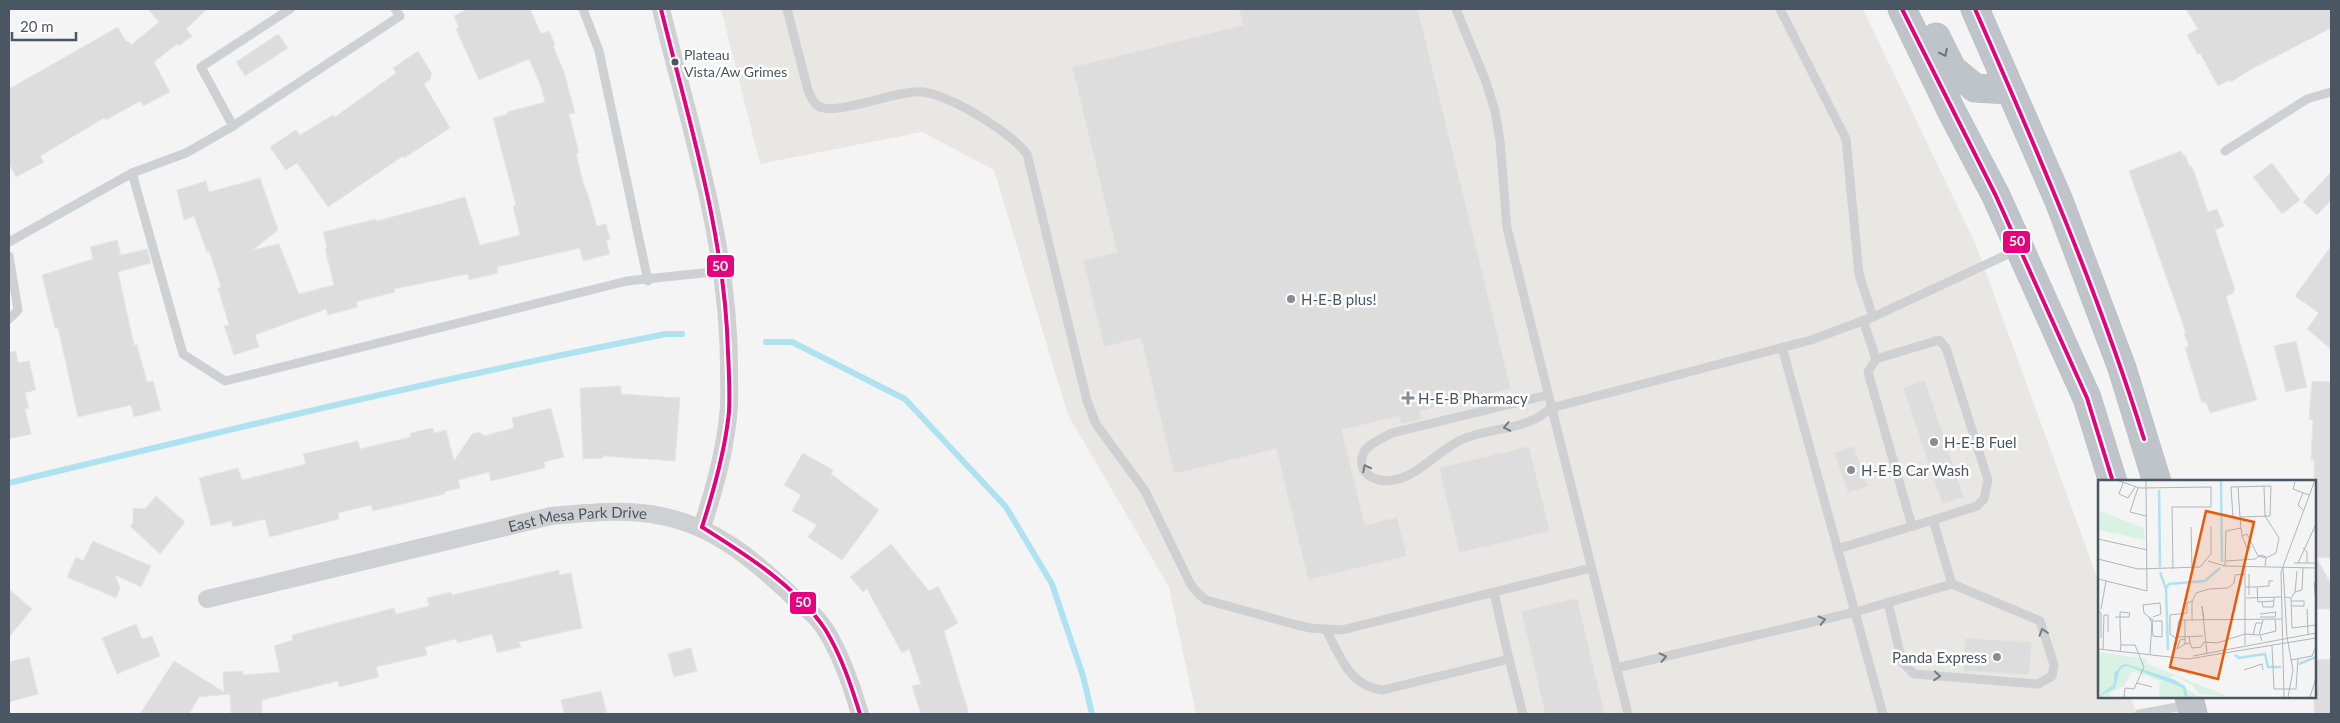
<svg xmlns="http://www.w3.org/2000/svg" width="2340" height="723" font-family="Lato,sans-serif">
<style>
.commercial{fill:#e8e7e3}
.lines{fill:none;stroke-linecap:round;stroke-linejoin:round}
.stream{stroke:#aee2f0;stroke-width:6}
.building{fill:#ddddde;stroke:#e5e6e7}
.highway-casing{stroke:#b9bec3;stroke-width:29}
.lane{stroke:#ced0d2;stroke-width:9}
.street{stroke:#ced0d2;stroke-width:18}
.highway{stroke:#bec4c9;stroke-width:28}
.bus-1-casing{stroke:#fff;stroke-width:8}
.bus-1{stroke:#e5007d;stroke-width:4}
.oneway{stroke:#67727b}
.oneway2{stroke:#727b83}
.bus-dot{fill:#4a5661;stroke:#fff;stroke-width:2}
.poi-dot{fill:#868d94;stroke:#fff;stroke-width:2}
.labels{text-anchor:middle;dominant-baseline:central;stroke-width:5;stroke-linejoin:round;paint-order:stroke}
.bus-label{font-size:14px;fill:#4a5661;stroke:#fff;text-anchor:start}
.poi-label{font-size:15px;fill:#4a5661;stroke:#fff;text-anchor:start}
.street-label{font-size:15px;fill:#4a5661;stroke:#fff}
.inset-river{fill:none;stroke:#aee2f0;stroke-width:2.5}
.inset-road{fill:none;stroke:#b0b5b9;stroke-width:1}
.view{fill:#e8590c;fill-opacity:0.15;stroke:#e8590c;stroke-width:2.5}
.inset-edge{fill:none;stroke:#4a5661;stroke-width:2.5}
.line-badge{stroke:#fff;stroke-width:2}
.badge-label{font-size:14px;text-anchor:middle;font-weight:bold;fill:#fff}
</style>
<rect width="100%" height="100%" fill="#f4f4f4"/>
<polygon class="commercial" points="721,9 1863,9 1976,245 2097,577 2099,697 2131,697 2136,714 1196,714 1169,587 1068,415 994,170 922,132 760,164"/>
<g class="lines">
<g class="stream">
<polyline points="766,342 792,342 905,399 1006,507 1052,584 1083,676 1092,714"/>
<path d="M9,483C227,430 446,377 666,334H682"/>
</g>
</g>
<g class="building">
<polygon points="148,9 207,9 186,29 192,36 179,46 177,44 154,62 170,92 143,106 140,101 106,120 104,118 40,156 44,162 16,177 9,163 9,89 118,27 126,42 128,41 131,45 159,22"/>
<polygon points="468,9 530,9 541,34 549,31 555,45 553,46 564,72 575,113 569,114 579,153 576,154 585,189 586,189 597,226 606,224 610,239 606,240 610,254 583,261 580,248 497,267 498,273 469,280 468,274 394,289 395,292 356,302 358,307 328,315 326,309 255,335 259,347 234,355 224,326 229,325 218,288 221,287 209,251 207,252 194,216 184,220 177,190 206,181 209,192 260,178 278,230 253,250 279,244 299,294 334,285 325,249 327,248 323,232 376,219 377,221 465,197 480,245 520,235 513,206 516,205 493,118 508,114 507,112 545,102 540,84 529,59 479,80 456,29 459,28 454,16"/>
<polygon points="1239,9 1418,9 1511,389 1420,411 1422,419 1401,424 1399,416 1342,430 1365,525 1397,517 1407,556 1308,580 1276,449 1174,474 1141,338 1104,347 1083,260 1117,252 1072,67 1243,25"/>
<polygon points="2186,9 2331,9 2331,28 2248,71 2231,82 2230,80 2218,86 2200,53 2198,55 2187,35 2198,29"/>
<polygon points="278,34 288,48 245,76 236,62"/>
<polygon points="418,51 432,74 430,76 431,79 424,84 450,128 404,158 403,156 328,207 297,163 286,170 270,147 296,130 300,135 333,115 335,117 396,73 393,68"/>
<polygon points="2181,151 2183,155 2185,155 2190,167 2192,166 2208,212 2217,209 2224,226 2215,230 2235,290 2233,291 2234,293 2226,296 2257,400 2210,413 2206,402 2202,403 2185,348 2189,346 2184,333 2186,333 2129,171"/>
<polygon points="2272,163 2300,200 2282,214 2253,177"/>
<polygon points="2331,172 2331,200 2317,215 2303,202"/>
<polygon points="117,240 121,255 147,249 151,263 118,272 134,345 137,345 147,382 153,381 161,410 134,417 131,405 78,417 58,328 55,328 42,275 93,259 90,247"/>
<polygon points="2331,246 2331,349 2307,329 2319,313 2295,296"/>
<polygon points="2296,341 2307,387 2286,392 2274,346"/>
<polygon points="16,351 18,363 29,361 36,390 25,393 29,408 25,409 31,434 9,439 9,352"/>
<polygon points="1925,380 1964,497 1942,504 1903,388"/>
<polygon points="2312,381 2331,382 2331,558 2316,557 2331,584 2331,609 2314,609 2314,460 2311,460 2313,420 2309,419"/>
<polygon points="621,386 621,394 680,398 675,461 603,456 603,458 583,459 580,388"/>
<polygon points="551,408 564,457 544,462 545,468 491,481 489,472 458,480 460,488 444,492 445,494 373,511 371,505 338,513 339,519 270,537 265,519 233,527 231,521 211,526 199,478 238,468 242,480 306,464 303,454 358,441 360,449 411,437 410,433 433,428 434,433 446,430 454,461 472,434 479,432 484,436 514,428 512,418"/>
<polygon points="1529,446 1550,531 1459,553 1439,468"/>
<polygon points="1854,446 1868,486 1848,493 1834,453"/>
<polygon points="803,453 833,470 831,474 879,510 842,560 808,537 817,525 792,511 801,495 784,485"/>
<polygon points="156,496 185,522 160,554 130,526 133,523 133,508 145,509"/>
<polygon points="93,541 151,566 141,587 115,575 120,588 116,598 67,577 76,557 83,561"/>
<polygon points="891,544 929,591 938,586 958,623 944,631 969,714 921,714 912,686 921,684 909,649 902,653 867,589 863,592 850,577"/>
<polygon points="559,570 559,575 571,573 582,628 519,642 521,647 497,653 492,634 457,643 456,639 425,647 427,655 376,667 379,677 339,687 338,681 262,700 262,714 231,714 230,694 199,697 189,714 140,714 174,661 224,692 223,672 243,671 243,675 280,672 274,646 293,640 292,635 394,608 396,614 429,606 427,598 451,592 452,595"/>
<polygon points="9,589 32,609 9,637"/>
<polygon points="1577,598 1605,714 1545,714 1521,611"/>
<polygon points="136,624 142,639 152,636 160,656 117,674 102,638"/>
<polygon points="1965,638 2032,642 2029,675 1963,671"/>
<polygon points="691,648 697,671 674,677 668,654"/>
<polygon points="29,657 38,694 9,702 9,662"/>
<polygon points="2331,659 2331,714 2314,714 2314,660"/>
<polygon points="601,691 607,714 564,714 561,700"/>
</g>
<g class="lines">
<g class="highway-casing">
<g id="highway">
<polyline points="1902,9 1952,112 1996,196 2087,398 2113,482"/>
<polyline points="1975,9 2059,201 2122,368 2157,482"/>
<polyline points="1936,37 1952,69 1975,88 2010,90"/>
<polyline points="2189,697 2193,714"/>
</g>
</g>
<g class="lane">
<polyline points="583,9 599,51 648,281"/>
<path d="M787,9L808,90C810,96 813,102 818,106C835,117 898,89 923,92C952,96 1010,132 1027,154L1087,401L1096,424L1145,491L1191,585L1199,594L1206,600L1297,625L1311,628L1342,630L1591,568"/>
<polyline points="1456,9 1486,82 1495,111 1500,141 1507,228 1628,714"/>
<polyline points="1780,9 1846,139 1859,274 1873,317"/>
<polyline points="233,126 400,16 395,9"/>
<polyline points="2225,151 2307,99 2331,92"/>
<polyline points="132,173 186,153 233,126 201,67 290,9"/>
<polyline points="9,242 132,173 183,354 225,381 627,281 722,271"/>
<polyline points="9,256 18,310 9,319"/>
<polyline points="1863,320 1876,359 1939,340 1946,348 1988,480 1984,499 1977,506 1933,520"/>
<polyline points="1782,347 1883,714"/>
<polyline points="1876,359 1868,372 1912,526"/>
<path d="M1548,395L1392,433C1383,438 1369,443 1364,452C1354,473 1377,484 1394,480C1419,475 1437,452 1459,441C1482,429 1511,431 1535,419C1541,416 1546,412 1551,408L1811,340L1873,317L2017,250"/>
<polyline points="1494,593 1509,659"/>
<polyline points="1888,602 1902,662 1914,674 2038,684 2052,676 2054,665 2040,621 1952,584"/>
<path d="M1326,630C1340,655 1349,687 1383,690L1509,659L1523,714"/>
<polyline points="1616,668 1855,612 1952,584 1933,520 1837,549"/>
<polyline points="2139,714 2188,705"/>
</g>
<g class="street">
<path d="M661,9C690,128 730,248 729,372C729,387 730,403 728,417C724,456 714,491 702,527"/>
<path id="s1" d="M207,599L551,516C587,513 625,508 661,516C714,526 753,559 791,595C800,603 811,611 819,621C837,643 852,687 860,714"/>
</g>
<use href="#highway" class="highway"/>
<g class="bus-1-casing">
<g id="bus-1">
<path d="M661,9C689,122 725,235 728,352C729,372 730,392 729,412C725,452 714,490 702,527"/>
<polyline points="1902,9 1996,196 2087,398 2113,482"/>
<path d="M1975,9C2037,150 2098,291 2144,439"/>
<path d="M702,527C745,554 796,586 825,629C841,655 851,685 860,714"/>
</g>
</g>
<use href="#bus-1" class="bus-1"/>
</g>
<defs><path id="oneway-chevron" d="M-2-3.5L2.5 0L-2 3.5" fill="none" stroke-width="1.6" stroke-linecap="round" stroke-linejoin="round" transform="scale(1.25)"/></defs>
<use class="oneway" href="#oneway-chevron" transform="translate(1944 53) rotate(64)"/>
<g class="oneway2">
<use href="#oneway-chevron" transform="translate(1507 427) rotate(168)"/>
<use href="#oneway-chevron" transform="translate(1366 468) rotate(-117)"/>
<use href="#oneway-chevron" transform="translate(1822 620) rotate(-13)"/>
<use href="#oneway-chevron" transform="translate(2043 632) rotate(-108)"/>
<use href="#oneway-chevron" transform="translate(1663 657) rotate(-13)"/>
<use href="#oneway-chevron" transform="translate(1937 676) rotate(5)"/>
</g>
<circle class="bus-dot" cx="675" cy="62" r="4.5"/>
<g class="poi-dot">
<circle cx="1291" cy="299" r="5"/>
<path d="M1405.5 390.5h5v5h5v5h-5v5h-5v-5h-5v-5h5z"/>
<circle cx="1934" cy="442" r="5"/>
<circle cx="1851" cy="470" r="5"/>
<circle cx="1997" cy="657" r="5"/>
</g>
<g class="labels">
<g class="bus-label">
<text x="684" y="54">Plateau<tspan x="684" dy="17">Vista/Aw Grimes</tspan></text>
</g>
<g class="poi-label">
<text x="1301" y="299">H-E-B plus!</text>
<text x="1418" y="398">H-E-B Pharmacy</text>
<text x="1944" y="442">H-E-B Fuel</text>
<text x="1861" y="470">H-E-B Car Wash</text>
<text x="1987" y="657" text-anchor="end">Panda Express</text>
</g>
<g class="street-label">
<text stroke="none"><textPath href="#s1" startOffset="380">East Mesa Park Drive</textPath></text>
</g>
</g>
<g transform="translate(2098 480)">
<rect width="218" height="218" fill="#f4f4f4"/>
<path d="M0,30L46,48L47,60L0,50ZM0,172L49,179L50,184L131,217L101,214L94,205L75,195L74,199L101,217H61L62,201L35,191L26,206L12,213V217H0Z" fill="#d9f2e3"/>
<path d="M28,184L77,200L87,206L90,217L86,215L85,208L30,186L24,187L21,192L17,208L0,217L16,204V194L24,185Z" fill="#aee2f0"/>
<path class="inset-river" d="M123,0L124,82M61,10L62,87M62,92L68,109L70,170M68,108L71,104L107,101L122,88M137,175L141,178L167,174L170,187H183M201,184L218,177"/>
<path class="inset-road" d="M18,0L42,8L113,7V27H74L75,89M197,2L195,9L211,15M25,3L21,14L30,18L37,7M166,6L167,36L181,58L178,73L168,78L167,86M140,7L142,37M40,8L32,32L48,36M205,30L200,25L205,13M93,47L94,89M143,48L144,56L149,54L160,76L168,78M144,56L149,68L153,67M0,59L49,70M205,68L209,72V83M0,79L40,89L102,87L113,74V46M110,81L127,86L218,88M128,81L157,79L163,75L168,77M196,83H218M200,83L218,44M127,86L128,51L143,48L142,37L172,36L173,6L133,7L135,37L140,39M185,88L189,157L195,190L190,217M151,94V115M0,99L49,111L48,0M216,102L218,123M148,107H159L160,122L176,121V117M159,107L171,106V101H175M197,112L204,110L205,88M187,117L193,118L194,148L218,145M148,118L183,117M193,118L197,112L199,91M193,121H206V126H194M164,122L165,127H175L176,121M3,129L8,101M209,129L210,154M0,131L3,133V158M162,134L178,132L177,137H162M17,137H31L32,133L22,132V146L23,165M51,137L46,133L45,125L62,123L63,134L55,137M106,139L104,126L109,173M87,140V164L92,163L91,156M94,140V122L98,113L111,109L130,108L136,103L137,95L147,94M54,141L55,156M155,155L158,143H165M55,156L64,157V141H53L51,137L55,140M79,157L105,156M79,159L72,154V135L89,133V123L94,121M87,159L82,160L79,169L87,164M164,161L162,155L178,151L177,139M106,162L119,163L147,154L161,155L165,140M92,163L94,168L103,167L106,162M147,165V86M174,166L176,209H198L200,179M0,169L90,179L218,158M5,169L6,135H10V152M22,172L23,165H37L46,187L36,209L27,208L26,217M52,174L54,141M95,176L218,153M75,177L81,140L184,139M193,180L214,176L218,166M146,190L164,184L165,190M39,203L54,207M186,217L183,92L217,0M212,217L218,198"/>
<path class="view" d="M108,31L156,42L120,199L72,187Z"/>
<rect width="218" height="218" class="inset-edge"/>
</g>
<g class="line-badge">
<rect x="2002" y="230" width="29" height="24" rx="5" fill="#e5007d"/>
<rect x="706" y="254" width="29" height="24" rx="5" fill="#e5007d"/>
<rect x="789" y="591" width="28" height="24" rx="5" fill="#e5007d"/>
</g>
<g class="badge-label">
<text x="2017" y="246">50</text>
<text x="720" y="271">50</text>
<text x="803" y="607">50</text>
</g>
<rect width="2340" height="723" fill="none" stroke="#4a5661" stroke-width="20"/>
<path d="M12 32v8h64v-8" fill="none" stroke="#4a5661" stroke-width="2.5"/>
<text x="20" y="32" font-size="15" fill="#4a5661" stroke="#ffffff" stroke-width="4" paint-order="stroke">20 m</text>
</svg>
